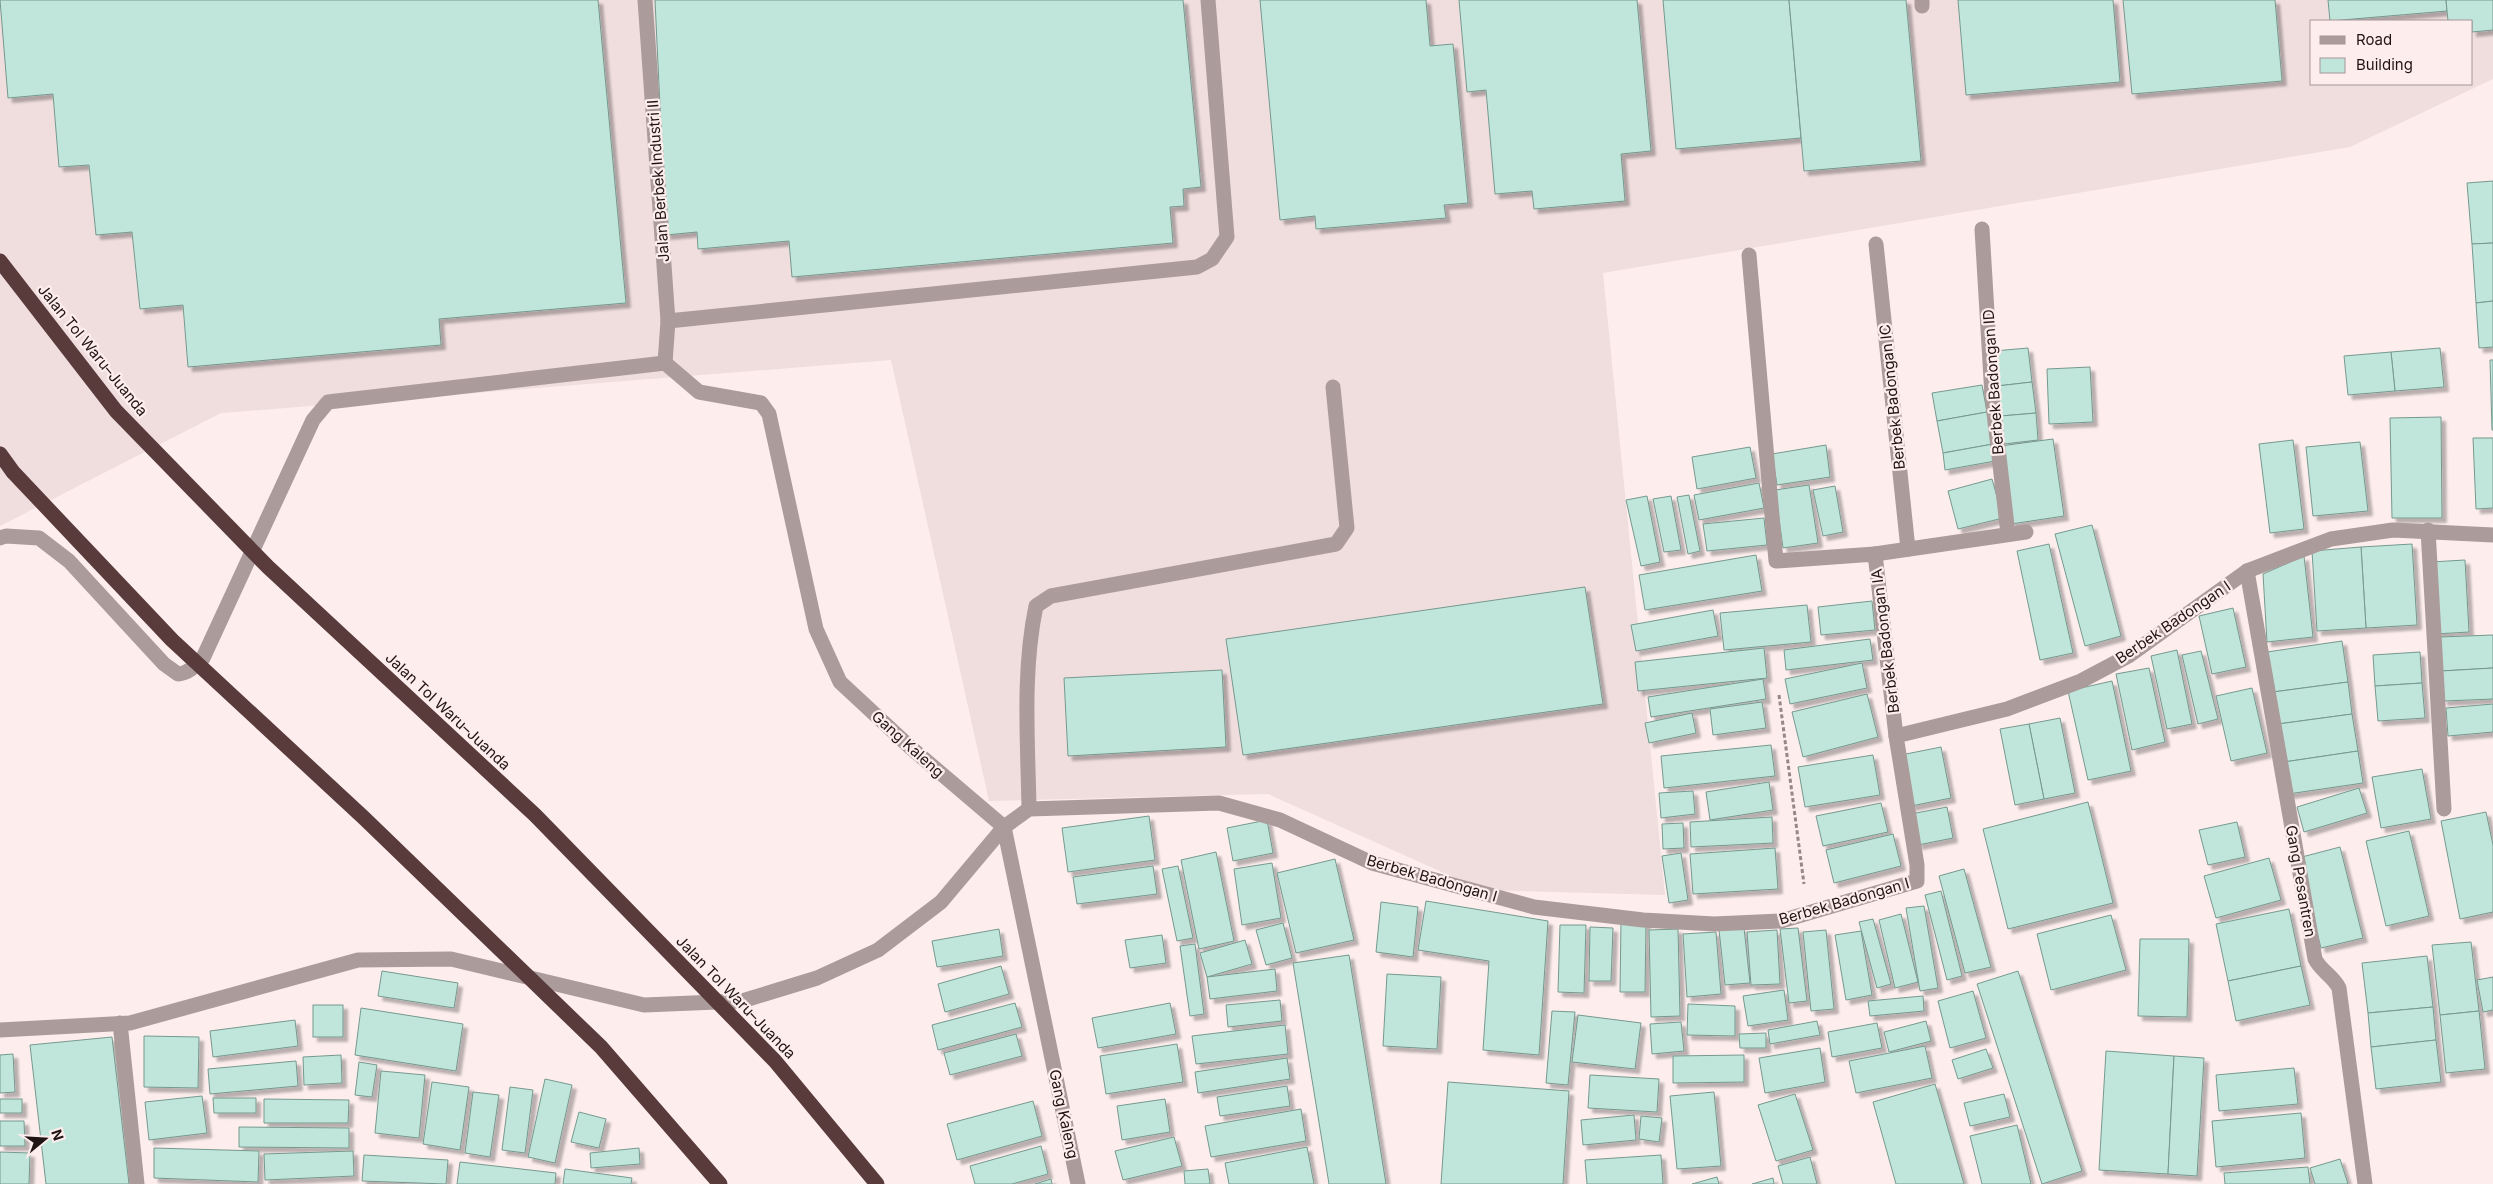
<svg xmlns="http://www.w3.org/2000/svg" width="2493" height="1184" font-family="Inter,sans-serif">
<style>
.built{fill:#f0ddde;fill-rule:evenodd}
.building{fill:#c0e6db;stroke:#75998e;filter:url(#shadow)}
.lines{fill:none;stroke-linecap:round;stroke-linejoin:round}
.path{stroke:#968788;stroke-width:3;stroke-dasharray:4 2.5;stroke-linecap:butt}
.minor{stroke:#ab9b9b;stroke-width:15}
.highway{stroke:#593b3c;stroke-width:15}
.labels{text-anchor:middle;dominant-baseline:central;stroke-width:4.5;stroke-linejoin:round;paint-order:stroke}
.street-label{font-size:15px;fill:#211415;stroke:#fdeded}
</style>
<defs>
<filter id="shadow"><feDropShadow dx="4.5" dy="4.5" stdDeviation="1" flood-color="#0004"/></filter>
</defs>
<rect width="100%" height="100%" fill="#fdeded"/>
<path class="built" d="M0,0H2493V79L2350,147L1603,273L1665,895L1482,890L1268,794L989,801L891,360L221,413L0,526ZM2312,21H2472V84H2312Z"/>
<g class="building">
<polygon points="0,0 598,0 626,303 439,319 441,345 188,367 183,305 140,309 132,232 96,235 89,165 59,167 53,94 8,98"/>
<polygon points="655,0 1183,0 1201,187 1183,189 1184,206 1170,207 1173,243 792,277 789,241 698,249 697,232 666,235"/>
<polygon points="1260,0 1426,0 1430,46 1453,44 1468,203 1444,205 1446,218 1316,229 1315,216 1280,220"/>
<polygon points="1459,0 1637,0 1651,151 1621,154 1625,201 1534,209 1532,191 1495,194 1486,90 1467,92"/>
<polygon points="1663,0 1789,0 1801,138 1676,149"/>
<polygon points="1789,0 1906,0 1921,161 1804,171"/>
<polygon points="1958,0 2113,0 2120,82 1966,95"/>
<polygon points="2123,0 2275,0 2282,81 2132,94"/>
<polygon points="2328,0 2446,0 2447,11 2330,21"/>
<polygon points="2446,0 2493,0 2493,30 2472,32 2472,21 2448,21"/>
<polygon points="2493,181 2493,243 2472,244 2467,183"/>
<polygon points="2493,243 2493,301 2476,303 2472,244"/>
<polygon points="2493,301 2493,347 2479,348 2476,303"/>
<polygon points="2028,348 2032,382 1997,386 1994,351"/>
<polygon points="2440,348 2444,387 2395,391 2391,352"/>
<polygon points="2391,352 2395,391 2348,395 2344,356"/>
<polygon points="2490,360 2493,360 2493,430 2492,430"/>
<polygon points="2090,367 2093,422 2049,424 2047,369"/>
<polygon points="2032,382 2036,413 2001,416 1997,386"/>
<polygon points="1982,385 1987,412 1937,421 1932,393"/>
<polygon points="1987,412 1993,444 1943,453 1937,421"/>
<polygon points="2036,413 2038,440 2004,444 2001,416"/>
<polygon points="2441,417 2442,518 2392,518 2390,418"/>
<polygon points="2473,438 2493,438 2493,508 2476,509"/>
<polygon points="2053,439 2064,516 2011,524 2000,446"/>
<polygon points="2293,440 2304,529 2270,533 2259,444"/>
<polygon points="2360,442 2368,511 2313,516 2306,447"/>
<polygon points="1993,444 1995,461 1945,470 1943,453"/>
<polygon points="1826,445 1830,477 1777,485 1772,454"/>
<polygon points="1750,447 1756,478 1697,489 1692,457"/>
<polygon points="1992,479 2003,518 1958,529 1948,491"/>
<polygon points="1759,483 1764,508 1699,520 1694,495"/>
<polygon points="1809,485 1818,543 1783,548 1775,490"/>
<polygon points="1835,486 1843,532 1823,536 1813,490"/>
<polygon points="1689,495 1700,551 1688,554 1677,497"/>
<polygon points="1647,496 1660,562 1641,566 1626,500"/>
<polygon points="1671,496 1681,550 1664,552 1653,499"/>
<polygon points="1764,518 1767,545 1707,551 1703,524"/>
<polygon points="2092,525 2121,636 2085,646 2055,534"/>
<polygon points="2049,544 2073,653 2040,660 2017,551"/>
<polygon points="2412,544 2417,625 2366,628 2361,547"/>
<polygon points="2361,547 2366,628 2317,631 2312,551"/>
<polygon points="1756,555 1762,591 1645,610 1639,575"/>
<polygon points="2304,556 2313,637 2267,642 2263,574"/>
<polygon points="2465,560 2469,632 2435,634 2431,562"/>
<polygon points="1585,587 1603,704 1243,755 1226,639"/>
<polygon points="1872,601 1875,630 1821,635 1818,607"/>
<polygon points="1807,605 1811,642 1724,650 1720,613"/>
<polygon points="2233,608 2246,667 2212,674 2199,616"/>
<polygon points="1713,610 1718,636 1636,651 1631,625"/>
<polygon points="2493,635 2493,668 2441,671 2440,637"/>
<polygon points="1870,639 1873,660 1786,670 1784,650"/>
<polygon points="2342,641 2348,682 2273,692 2267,652"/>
<polygon points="1764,648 1767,678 1638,691 1635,662"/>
<polygon points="2177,650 2192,724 2167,729 2151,656"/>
<polygon points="2201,651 2218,719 2198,724 2182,655"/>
<polygon points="2420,652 2422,683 2375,686 2373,655"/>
<polygon points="1862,663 1867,688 1790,704 1785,679"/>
<polygon points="2149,668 2165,742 2132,750 2116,674"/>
<polygon points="2493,668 2493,699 2443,701 2441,671"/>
<polygon points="1222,670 1226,747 1068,756 1064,678"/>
<polygon points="1763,679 1766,699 1651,717 1648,697"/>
<polygon points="2112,681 2131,771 2088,780 2068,691"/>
<polygon points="2348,682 2352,714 2278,724 2273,692"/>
<polygon points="2422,683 2425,718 2378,721 2375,686"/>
<polygon points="2252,688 2267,753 2231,761 2216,696"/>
<polygon points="1867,694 1878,737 1803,757 1792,712"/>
<polygon points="1762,702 1766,728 1713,735 1710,709"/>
<polygon points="2493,704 2493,732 2448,736 2446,708"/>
<polygon points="1692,713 1696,733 1649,743 1645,723"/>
<polygon points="2352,714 2358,751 2284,762 2278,724"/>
<polygon points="2060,718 2075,793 2044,799 2029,724"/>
<polygon points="2029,724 2044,799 2015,805 2000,729"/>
<polygon points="1771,745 1775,776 1664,788 1661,756"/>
<polygon points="1941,747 1951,798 1911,806 1901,755"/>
<polygon points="2358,751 2363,783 2288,794 2284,762"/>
<polygon points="1873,755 1880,795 1805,807 1798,767"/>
<polygon points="2422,769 2431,819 2381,828 2372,777"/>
<polygon points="1769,782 1773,810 1710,820 1706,792"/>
<polygon points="2359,788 2367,813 2304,832 2297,807"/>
<polygon points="1693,791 1695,814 1661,818 1659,793"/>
<polygon points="2088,802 2113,903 2008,929 1983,829"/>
<polygon points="1881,803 1888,832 1823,846 1816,816"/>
<polygon points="1947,807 1953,838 1918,845 1911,814"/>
<polygon points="2486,812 2493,845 2493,912 2460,919 2441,821"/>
<polygon points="1149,816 1155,860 1068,872 1062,828"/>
<polygon points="1772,817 1773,843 1691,847 1690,822"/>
<polygon points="1267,820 1273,853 1233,861 1227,828"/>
<polygon points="2237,822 2245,857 2208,865 2199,830"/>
<polygon points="1683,823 1684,848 1663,849 1662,824"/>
<polygon points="2409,831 2429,916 2386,926 2366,841"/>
<polygon points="1893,834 1901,866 1834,883 1826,850"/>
<polygon points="2340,847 2363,938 2321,948 2298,858"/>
<polygon points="1775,848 1778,889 1693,894 1690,854"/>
<polygon points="1216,852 1234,941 1199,949 1181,860"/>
<polygon points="1681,853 1688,900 1669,903 1662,856"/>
<polygon points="2269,858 2281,900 2216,918 2204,876"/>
<polygon points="1335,859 1354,940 1296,953 1277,873"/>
<polygon points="1272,863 1281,918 1242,925 1234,869"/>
<polygon points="1153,866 1157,894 1077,904 1073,877"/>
<polygon points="1178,866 1193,938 1177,941 1162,869"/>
<polygon points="1964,869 1991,967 1965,973 1939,876"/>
<polygon points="1941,891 1962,976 1947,980 1925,895"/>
<polygon points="1426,901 1548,921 1539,1055 1483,1050 1489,961 1418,950"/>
<polygon points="1381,902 1418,907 1413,957 1376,952"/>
<polygon points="1924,906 1938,988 1920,991 1906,908"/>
<polygon points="2289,909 2301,966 2228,981 2216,924"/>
<polygon points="1901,914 1918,982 1895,988 1879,920"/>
<polygon points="2111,915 2126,970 2051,990 2037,934"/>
<polygon points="1873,919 1891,984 1877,988 1859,922"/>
<polygon points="1621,921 1646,922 1645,992 1620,992"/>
<polygon points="1283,923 1292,958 1266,965 1256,930"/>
<polygon points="1560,925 1586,925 1584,993 1558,992"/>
<polygon points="1590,927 1613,928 1611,981 1589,981"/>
<polygon points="1744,928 1750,983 1725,985 1719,930"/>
<polygon points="1798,928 1807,1001 1789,1003 1780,929"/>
<polygon points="999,929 1003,956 937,967 932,941"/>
<polygon points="1678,929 1680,1016 1651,1017 1649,930"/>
<polygon points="1777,930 1780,984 1751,985 1747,932"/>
<polygon points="1826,930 1834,1009 1811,1011 1803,932"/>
<polygon points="1861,931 1872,995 1846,1000 1835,935"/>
<polygon points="1716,932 1721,994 1687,997 1683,934"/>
<polygon points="1162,935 1166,963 1130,968 1125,940"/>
<polygon points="2140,939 2189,939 2187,1017 2138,1016"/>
<polygon points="1245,940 1252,964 1207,977 1200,953"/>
<polygon points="2471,942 2479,1011 2440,1015 2432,945"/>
<polygon points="1195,944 1204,1014 1190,1016 1180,946"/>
<polygon points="1349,955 1386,1184 1329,1184 1293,963"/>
<polygon points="2427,956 2433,1007 2368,1013 2362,963"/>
<polygon points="1001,966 1009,994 945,1012 938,984"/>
<polygon points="2301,966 2310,1005 2236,1021 2228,981"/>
<polygon points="1275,969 1277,991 1210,999 1207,977"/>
<polygon points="382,971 458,983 454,1008 378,996"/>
<polygon points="2018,971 2082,1171 2042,1184 1977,984"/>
<polygon points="1387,974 1441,977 1437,1049 1383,1046"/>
<polygon points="2493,977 2493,1010 2483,1012 2477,980"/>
<polygon points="1784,990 1788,1020 1748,1026 1743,996"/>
<polygon points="1973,991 1986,1038 1950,1048 1938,1001"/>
<polygon points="1923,996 1924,1011 1870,1016 1868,1001"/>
<polygon points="1280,1000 1282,1021 1228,1027 1226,1005"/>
<polygon points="1015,1003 1022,1027 938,1050 932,1025"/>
<polygon points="1170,1003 1176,1034 1098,1048 1092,1018"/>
<polygon points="1688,1004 1735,1006 1735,1036 1687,1035"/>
<rect x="313" y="1005" width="30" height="32"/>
<polygon points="2433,1007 2436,1040 2371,1047 2368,1013"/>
<polygon points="361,1008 463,1024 456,1071 355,1055"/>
<polygon points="1552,1011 1575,1012 1568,1085 1546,1083"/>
<polygon points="2479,1011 2485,1069 2446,1073 2440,1015"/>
<polygon points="1578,1015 1641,1023 1635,1069 1572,1062"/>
<polygon points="295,1020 298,1046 213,1057 210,1031"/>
<polygon points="1817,1021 1820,1035 1770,1044 1768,1030"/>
<polygon points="1926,1021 1931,1041 1889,1052 1884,1032"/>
<polygon points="1681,1022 1684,1051 1652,1054 1650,1024"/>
<polygon points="1877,1023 1882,1048 1832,1057 1828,1032"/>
<polygon points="1285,1025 1288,1054 1196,1064 1192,1036"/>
<polygon points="1766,1033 1766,1048 1740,1048 1739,1034"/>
<polygon points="1016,1034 1022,1056 950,1075 944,1053"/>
<polygon points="144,1036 199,1037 198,1088 144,1087"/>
<polygon points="112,1037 129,1184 46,1184 30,1045"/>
<polygon points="2436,1040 2441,1082 2376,1089 2371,1047"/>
<polygon points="1177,1044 1183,1082 1106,1094 1100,1056"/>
<polygon points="1925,1046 1932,1078 1856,1093 1849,1061"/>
<polygon points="1820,1048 1825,1082 1765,1093 1759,1058"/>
<polygon points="1986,1049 1993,1068 1958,1079 1952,1060"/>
<polygon points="2106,1051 2174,1056 2168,1174 2099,1170"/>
<polygon points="13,1054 15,1092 0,1093 0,1055"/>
<polygon points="341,1055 342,1083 304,1085 303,1057"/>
<polygon points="1744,1055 1744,1082 1673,1083 1673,1056"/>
<polygon points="2174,1056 2204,1058 2197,1176 2168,1174"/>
<polygon points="1287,1058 1290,1079 1198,1093 1195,1072"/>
<polygon points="296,1061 298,1086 210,1094 208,1069"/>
<polygon points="359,1062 377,1065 372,1097 355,1095"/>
<polygon points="2294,1068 2298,1104 2219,1111 2216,1075"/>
<polygon points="381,1071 425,1075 419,1138 375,1133"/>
<polygon points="1590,1075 1659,1079 1657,1112 1588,1108"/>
<polygon points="545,1079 572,1085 555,1163 528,1157"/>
<polygon points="432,1082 469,1087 460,1150 423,1144"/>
<polygon points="1448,1082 1569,1091 1563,1184 1441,1184"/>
<polygon points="1935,1084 1964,1184 1896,1184 1873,1102"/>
<polygon points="1287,1086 1290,1106 1220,1116 1217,1097"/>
<polygon points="510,1087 533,1090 525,1153 502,1150"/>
<polygon points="473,1092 499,1095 490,1157 465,1153"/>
<polygon points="1714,1092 1721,1166 1677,1169 1670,1096"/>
<polygon points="1795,1094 1813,1150 1776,1161 1758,1105"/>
<polygon points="2004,1094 2010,1117 1970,1126 1964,1103"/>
<polygon points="202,1096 207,1133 149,1140 145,1102"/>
<polygon points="213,1098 256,1098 256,1113 214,1113"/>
<rect x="0" y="1099" width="22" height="14"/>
<polygon points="264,1099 349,1100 348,1123 264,1123"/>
<polygon points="1165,1099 1170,1132 1122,1140 1117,1106"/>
<polygon points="1033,1101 1042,1136 957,1160 947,1124"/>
<polygon points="1301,1109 1306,1141 1211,1157 1205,1126"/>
<polygon points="579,1112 606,1119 599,1148 571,1142"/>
<polygon points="2301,1113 2305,1158 2216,1167 2212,1121"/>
<polygon points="1634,1115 1636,1140 1583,1145 1581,1120"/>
<polygon points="1641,1116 1662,1118 1659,1142 1639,1139"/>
<polygon points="0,1121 24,1121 25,1146 0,1146"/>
<polygon points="2017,1125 2031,1184 1982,1184 1970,1136"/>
<polygon points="239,1127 349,1128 349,1148 239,1147"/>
<polygon points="1174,1137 1182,1166 1123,1180 1115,1151"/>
<polygon points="1041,1146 1048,1174 1012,1184 975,1184 970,1166"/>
<polygon points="1307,1147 1314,1184 1229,1184 1225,1163"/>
<polygon points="154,1148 259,1151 258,1182 154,1178"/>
<polygon points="639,1148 640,1164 591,1168 590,1153"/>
<polygon points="353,1151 354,1176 265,1180 264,1154"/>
<polygon points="0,1152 30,1153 29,1184 0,1184"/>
<polygon points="364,1155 448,1160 446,1184 362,1181"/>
<polygon points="1661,1155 1663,1184 1587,1184 1585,1160"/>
<polygon points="1810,1157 1817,1184 1783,1184 1778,1166"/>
<polygon points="2340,1159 2348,1184 2315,1184 2310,1168"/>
<polygon points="460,1162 556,1173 555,1184 457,1184"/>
<polygon points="2308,1167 2310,1184 2225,1184 2224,1173"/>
<polygon points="565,1169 632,1178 631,1184 563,1184"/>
<polygon points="1208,1169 1210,1184 1185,1184 1184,1171"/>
<polygon points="1717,1177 1719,1184 1692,1184"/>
<polygon points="1773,1178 1774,1184 1752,1184"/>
<polygon points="1051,1179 1052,1184 1035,1184"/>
</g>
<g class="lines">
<polyline class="path" points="1779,695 1804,884"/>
<g class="minor">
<polyline points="645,0 668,321 665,363"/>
<polyline points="1922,0 1922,6"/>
<polyline points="1982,229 1992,396 2008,534"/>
<polyline points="1876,244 1908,549"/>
<polyline points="1749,255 1776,561 1875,554 1896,736"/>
<polyline points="668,321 1197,267 1212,259 1227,237 1208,0"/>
<polyline points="665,363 699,392 761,403 769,414 816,629 840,682 910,747 1004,827 1078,1184"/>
<polyline points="2428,530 2444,809"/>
<path d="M0,538L6,536L39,538L69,561L164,664L178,674C189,673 195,666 203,658L313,420L328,402L665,363"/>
<polyline points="1875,554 2026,532"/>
<path d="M2247,571L2315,959C2321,971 2333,976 2339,988L2365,1184"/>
<path d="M1029,809C1028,743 1022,672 1036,606L1051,596L1336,544L1347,528L1333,387"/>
<polyline points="120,1023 137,1184"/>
<polyline points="0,1030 130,1023 358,960 451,959 644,1005 742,1001 817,978 878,950 941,902 1004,827 1029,809 1219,803 1280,820 1372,863 1534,907 1643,920 1714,924 1781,921 1917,881 1917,865 1896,736 2007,709 2081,681 2130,655 2247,571 2331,539 2393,530 2493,535"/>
</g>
<g class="highway">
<polyline points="0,261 116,411 268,567 535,815 775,1061 877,1184"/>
<polyline points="0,454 13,472 172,640 364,818 601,1047 720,1184"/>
</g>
</g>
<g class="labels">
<g class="street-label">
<text transform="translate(658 181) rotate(-94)">Jalan Berbek Industri II</text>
<text transform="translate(93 350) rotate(51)">Jalan Tol Waru–Juanda</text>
<text transform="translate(1993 382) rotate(-94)">Berbek Badongan ID</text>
<text transform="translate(1892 397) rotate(-96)">Berbek Badongan IC</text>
<text transform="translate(2173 622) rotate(-34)">Berbek Badongan I</text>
<text transform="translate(1885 641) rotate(-97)">Berbek Badongan IA</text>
<text transform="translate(448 711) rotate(43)">Jalan Tol Waru–Juanda</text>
<text transform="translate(908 744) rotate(42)">Gang Kaleng</text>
<text transform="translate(1432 878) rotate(16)">Berbek Badongan I</text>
<text transform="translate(2301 881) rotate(80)">Gang Pesantren</text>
<text transform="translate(1844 901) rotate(-16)">Berbek Badongan I</text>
<text transform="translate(736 997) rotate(46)">Jalan Tol Waru–Juanda</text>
<text transform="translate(1064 1114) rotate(78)">Gang Kaleng</text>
</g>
</g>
<rect x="2310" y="20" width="162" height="65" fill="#fdeded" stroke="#a59697"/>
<rect x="2320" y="36" width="25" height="8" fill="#ab9b9b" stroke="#a59697"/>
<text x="2356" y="45" font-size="15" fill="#211415">Road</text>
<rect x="2320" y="58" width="25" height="15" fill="#c0e6db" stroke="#a59697"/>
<text x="2356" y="70" font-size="15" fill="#211415">Building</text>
<g transform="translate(45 1139) rotate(72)" stroke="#fdeded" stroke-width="4" paint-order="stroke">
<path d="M0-4L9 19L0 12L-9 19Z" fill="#211415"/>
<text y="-8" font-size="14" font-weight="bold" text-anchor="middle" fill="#211415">N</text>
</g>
</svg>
